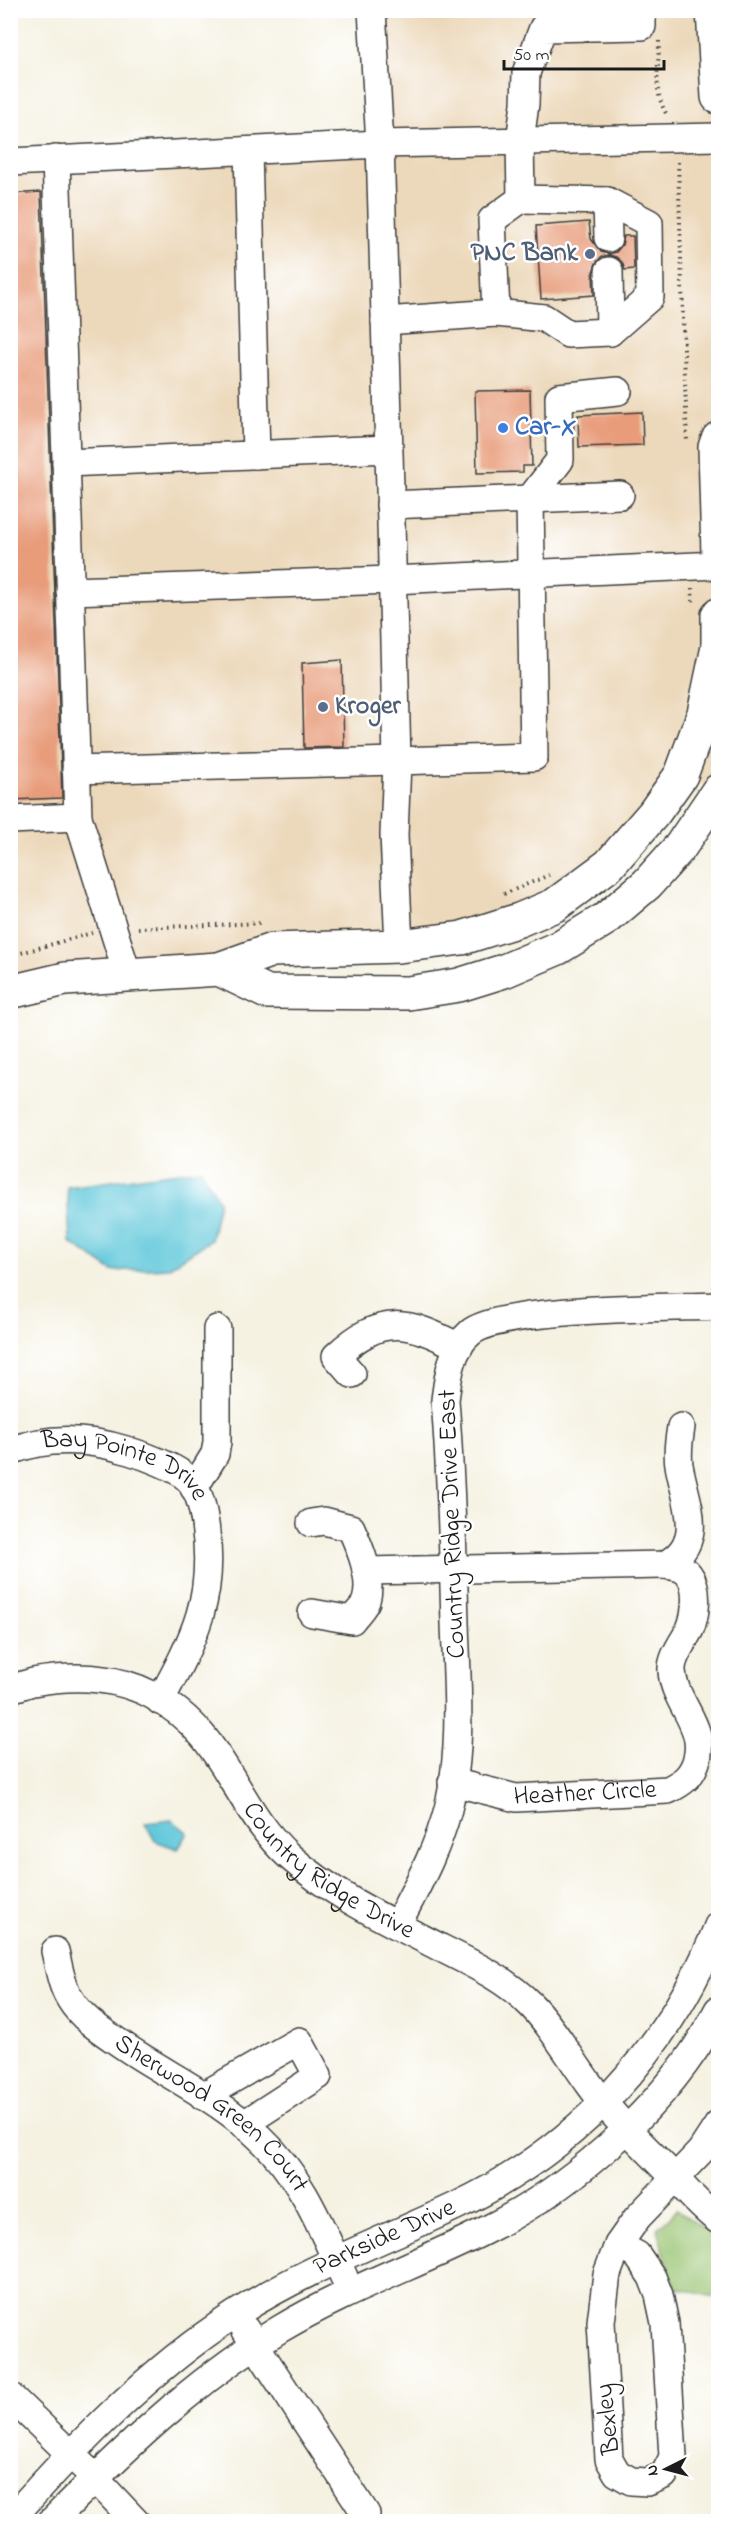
<svg xmlns="http://www.w3.org/2000/svg" width="729" height="2532" font-family="'Indie Flower',sans-serif">
<style>
.built{fill:#ecd8ba}
.green{fill:#97c370;stroke:#5a7046;stroke-width:1.5}
.water{fill:#5ec7da;stroke:#3d727b;stroke-width:1.5}
.building{fill:#e89c7a}
.lines{fill:none;stroke-linecap:round;stroke-linejoin:round}
.minor-casing{stroke:#3d3c3a;stroke-width:30}
.major-casing{stroke:#3d3c3a;stroke-width:36}
.path{stroke:#3d3c3a;stroke-width:4;stroke-dasharray:1.5 4.5;stroke-linecap:butt}
.minor{stroke:#fff;stroke-width:27}
.major{stroke:#fff;stroke-width:33}
.service-dot{fill:#5c6f8a;stroke:#fff;stroke-width:2}
.shop-dot{fill:#3f7fe0;stroke:#fff;stroke-width:2}
.labels{text-anchor:middle;dominant-baseline:central;stroke-width:5;stroke-linejoin:round;paint-order:stroke}
.service-label{font-size:26px;font-weight:bold;fill:#4e5e75;stroke:#fff;text-anchor:end}
.shop-label{font-size:26px;font-weight:bold;fill:#366cbe;stroke:#fff;text-anchor:start}
.street-label{font-size:26px;fill:#1c1c1c;stroke:#fff}
</style>
<rect width="100%" height="100%" fill="#fff"/>
<filter id="ink" filterUnits="userSpaceOnUse"><feTurbulence type="fractalNoise" baseFrequency=".0167" numOctaves="2"/><feDisplacementMap in="SourceGraphic" scale="12" xChannelSelector="R" yChannelSelector="G"/><feConvolveMatrix kernelMatrix="1 2 1 2 8 2 1 2 1" color-interpolation-filters="sRGB"/></filter>
<filter id="wash" filterUnits="userSpaceOnUse"><feTurbulence type="fractalNoise" baseFrequency=".008" numOctaves="4" result="noise"/><feDisplacementMap in="SourceGraphic" scale="24" xChannelSelector="R" yChannelSelector="G"/><feGaussianBlur stdDeviation="1.35" result="paint"/><feColorMatrix in="noise" values="0 0 0 0 0 0 0 0 0 0 0 0 0 0 0 0 0 1.4 0 .05"/><feComposite in="paint" operator="in"/></filter>
<g filter="url(#wash)">
<rect width="100%" height="100%" fill="#f5f2e2"/>
<polygon class="built" points="359,11 713,11 718,97 718,791 681,775 654,813 519,920 11,992 10,162 379,144"/>
<polygon class="green" points="677,2210 718,2238 718,2298 674,2287 657,2229"/>
<g class="water">
<polygon points="201,1169 219,1201 211,1240 168,1268 112,1271 70,1242 67,1187"/>
<polygon points="172,1820 188,1833 178,1849 155,1841 145,1823"/>
</g>
<g id="blocks">
<g class="building">
<polygon points="41,192 62,798 10,800 10,194"/>
<polygon points="589,222 591,239 601,252 609,254 616,252 622,245 624,236 633,236 634,269 625,270 622,262 616,257 609,255 601,257 596,263 593,272 594,295 541,299 536,226"/>
<polygon points="530,390 532,466 523,466 523,472 477,473 475,391"/>
<polygon points="642,412 643,445 579,447 578,415"/>
<polygon points="342,660 344,747 304,748 302,663"/>
</g>
</g>
</g>
<g filter="url(#ink)">
<use href="#blocks" fill-opacity="0" stroke="#3d3c3a" stroke-width="1.5"/>
<g class="lines">
<g class="minor-casing">
<g id="minor">
<polyline points="372,10 380,144 391,522 397,762 394,835 399,946"/>
<polyline points="248,151 256,455"/>
<polyline points="56,159 78,817 127,973"/>
<polyline points="10,162 380,144 718,137"/>
<polyline points="607,201 608,238"/>
<polyline points="609,271 610,332"/>
<polyline points="496,313 544,318 568,334 610,332 650,297 649,223 607,201 521,199"/>
<polyline points="385,321 496,313 492,220 521,199 520,141 525,104 526,73 543,28 642,26 642,10"/>
<polyline points="66,463 388,449"/>
<polyline points="530,499 560,460 559,397 618,391"/>
<polyline points="530,499 620,495"/>
<polyline points="70,591 392,580 718,565"/>
<polyline points="76,770 534,757 530,499 390,505"/>
<polyline points="10,820 78,817"/>
<path d="M352,1374L336,1356C381,1314 407,1320 459,1347"/>
<path id="s1" d="M10,1451C49,1436 87,1438 126,1450C143,1455 180,1468 191,1482C200,1493 203,1510 205,1524C216,1598 194,1638 160,1701"/>
<polyline points="194,1488 215,1454 217,1442 217,1329"/>
<path d="M311,1523L324,1521L351,1528C360,1548 373,1578 366,1601C364,1607 356,1614 352,1620L312,1613"/>
<path d="M366,1571L664,1565C708,1543 685,1501 679,1465C677,1452 679,1440 681,1427"/>
<path id="s2" d="M10,1689C18,1687 25,1684 33,1682C72,1675 116,1676 152,1695C226,1733 233,1806 290,1857C334,1896 389,1921 441,1948C473,1964 507,1980 532,2006C555,2030 570,2058 590,2085C612,2116 641,2143 668,2171C684,2187 700,2207 718,2220"/>
<path id="s3" d="M452,1782L516,1798L668,1790C682,1783 691,1777 696,1762C708,1727 674,1704 672,1671C671,1657 684,1641 690,1629C696,1615 699,1588 689,1575C684,1567 673,1566 664,1565"/>
<path d="M397,1925C416,1888 437,1851 448,1809C463,1748 457,1685 455,1623C453,1549 451,1475 445,1400C448,1377 451,1349 470,1333C499,1307 672,1308 718,1306"/>
<path id="s4" d="M55,1951C59,1967 61,1985 70,1999C82,2019 102,2031 121,2044C166,2075 220,2099 260,2138C301,2176 321,2227 344,2277"/>
<polyline points="203,2096 299,2041 318,2076 244,2124"/>
<polyline points="618,2245 637,2255 652,2277 659,2295 665,2323 673,2457 664,2475 648,2482 631,2481 617,2473 609,2459 601,2322 607,2274 618,2245 637,2218 701,2151 718,2125"/>
<polyline points="245,2329 366,2514"/>
<polyline points="10,2396 87,2470 136,2522"/>
<path id="s5" d="M10,2520C78,2444 149,2370 234,2315C303,2270 382,2241 456,2206C577,2149 669,2050 718,1926"/>
<path d="M51,2522C122,2451 194,2381 280,2329C345,2290 417,2265 484,2231C575,2186 672,2101 718,2010"/>
</g>
</g>
<g class="major-casing">
<g id="major">
<polyline points="713,10 718,97"/>
<polyline points="718,439 715,447 718,554"/>
<polyline points="219,969 267,992 408,993 459,985 504,971 558,948 607,918 647,884 680,847 718,791"/>
<polyline points="10,992 65,979 219,969 272,950 399,946 462,938 519,920 555,905 609,865 654,813 681,775 704,713 718,647 718,615"/>
</g>
</g>
<g class="path">
<path d="M659,41C659,70 652,89 667,115"/>
<polyline points="678,162 687,442"/>
<polyline points="692,588 693,604"/>
<polyline points="504,894 549,875"/>
<polyline points="138,928 263,923"/>
<polyline points="10,956 92,933"/>
</g>
<use href="#minor" class="minor"/>
<use href="#major" class="major"/>
</g>
</g>
<g class="service-dot">
<circle cx="590" cy="254" r="6"/>
<circle cx="323" cy="707" r="6"/>
</g>
<circle class="shop-dot" cx="503" cy="428" r="6"/>
<g class="labels">
<g class="service-label">
<text x="578" y="254">PNC Bank</text>
<text x="335" y="707" text-anchor="start">Kroger</text>
</g>
<g class="shop-label">
<text x="515" y="428">Car-X</text>
</g>
<g class="street-label">
<text stroke="none"><textPath href="#s1" startOffset="122">Bay Pointe Drive</textPath></text>
<text transform="translate(453 1524) rotate(-92)">Country Ridge Drive East</text>
<text stroke="none"><textPath href="#s3" startOffset="135">Heather Circle</textPath></text>
<text stroke="none"><textPath href="#s2" startOffset="400">Country Ridge Drive</textPath></text>
<text stroke="none"><textPath href="#s4" startOffset="234">Sherwood Green Court</textPath></text>
<text stroke="none"><textPath href="#s5" startOffset="474">Parkside Drive</textPath></text>
<text transform="translate(609 2419) rotate(-96)">Bexley</text>
</g>
</g>
<rect width="729" height="2532" fill="none" stroke="#fff" stroke-width="36"/>
<g transform="translate(666 2469) rotate(264)" stroke="#ffffff" stroke-width="4.5" paint-order="stroke">
<path d="M0-4.5L10 22L0 15L-10 22Z" fill="#1c1c1c"/>
<text y="-9" font-size="16" font-weight="bold" text-anchor="middle" fill="#1c1c1c">N</text>
</g>
<path d="M504 60v9h160v-9" fill="none" stroke="#1c1c1c" stroke-width="3"/>
<text x="513" y="60" font-size="18" fill="#1c1c1c" stroke="#ffffff" stroke-width="4.5" paint-order="stroke">50 m</text>
</svg>
